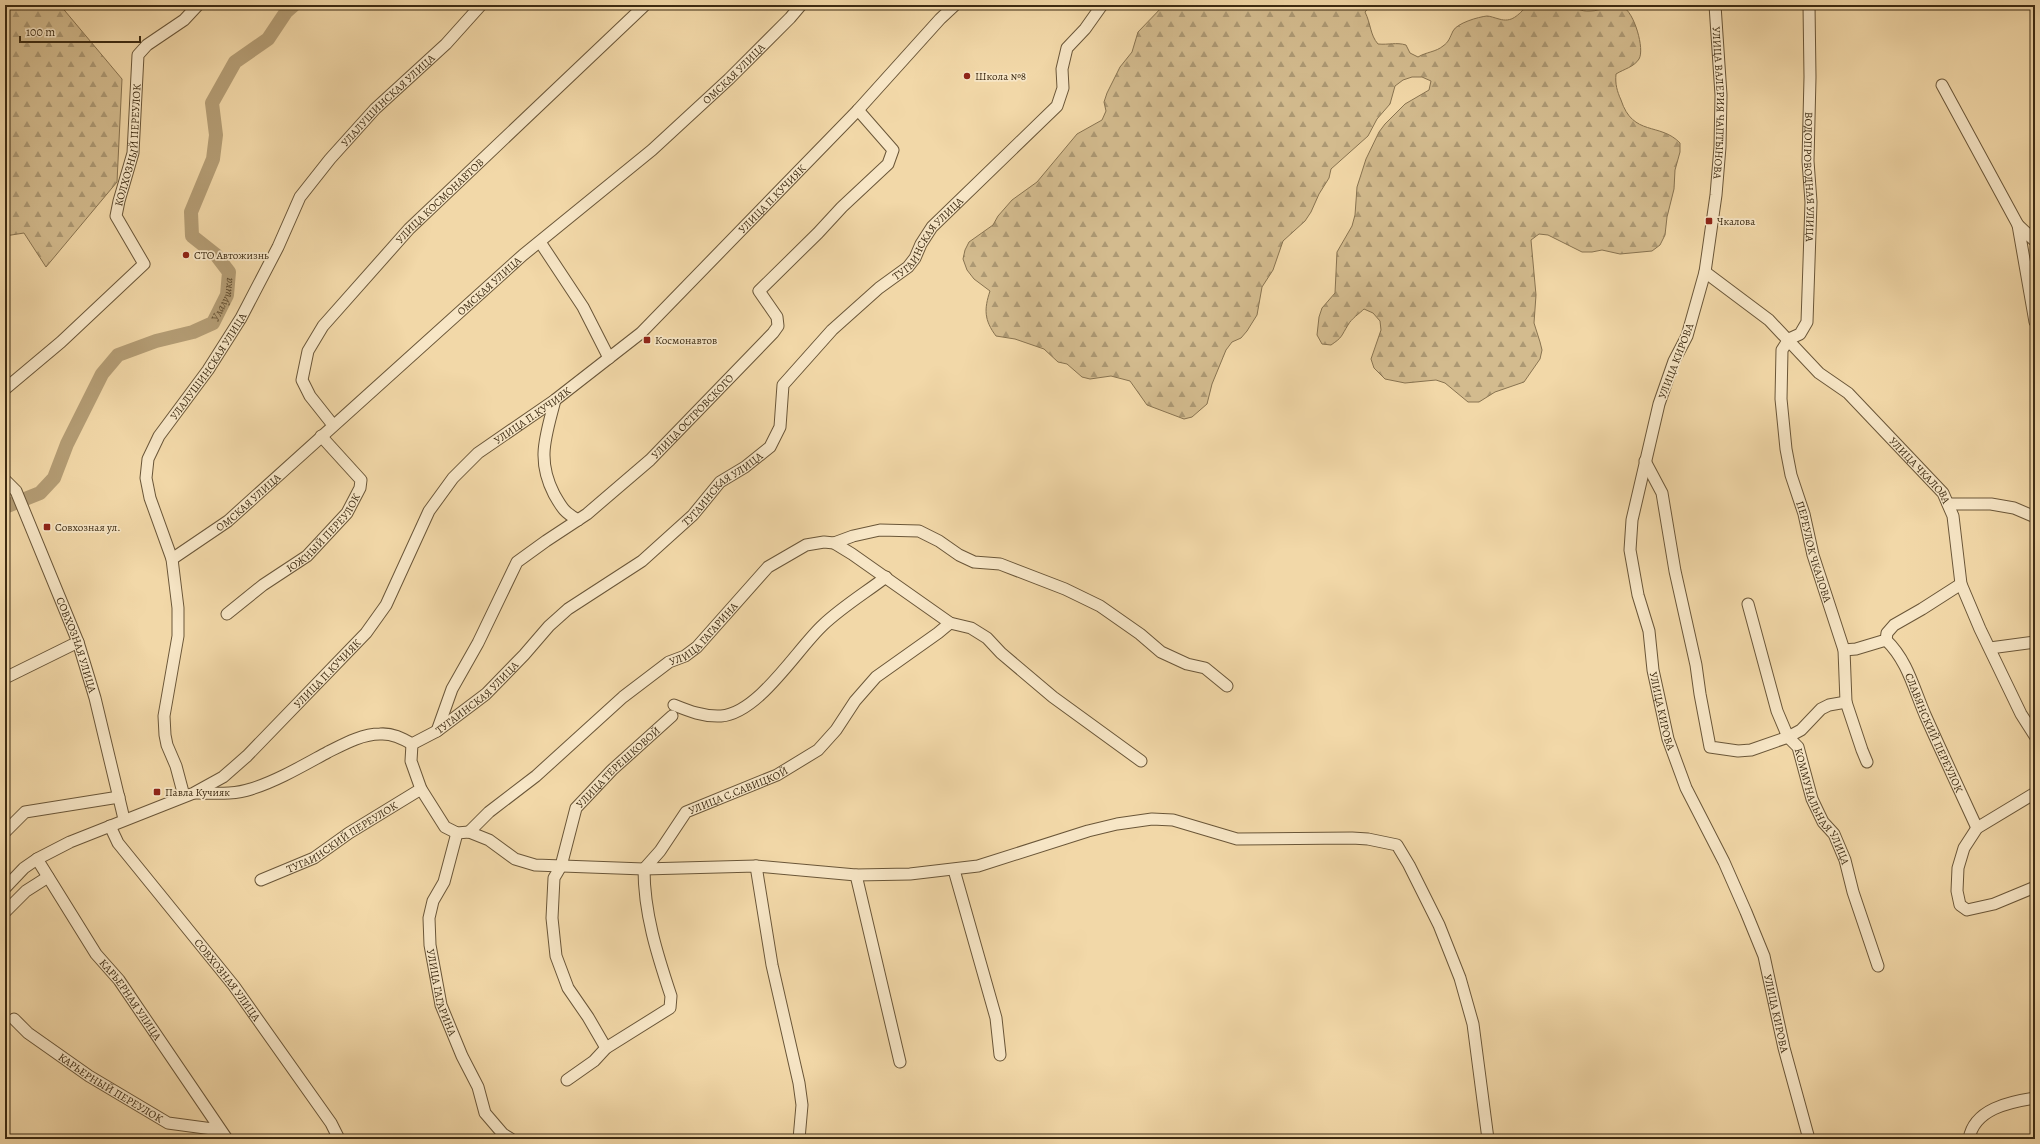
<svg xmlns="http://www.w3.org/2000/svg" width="2040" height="1144" font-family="Alegreya,serif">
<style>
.forest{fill:url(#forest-firs);stroke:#887350}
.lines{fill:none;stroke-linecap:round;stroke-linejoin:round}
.river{stroke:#b49d75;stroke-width:14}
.minor-casing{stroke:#6a5638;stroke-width:13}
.minor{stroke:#f7e6c6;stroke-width:11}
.poi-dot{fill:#8f2418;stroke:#f7e6c6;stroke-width:1.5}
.labels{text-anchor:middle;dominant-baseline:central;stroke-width:3.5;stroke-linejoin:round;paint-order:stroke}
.street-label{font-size:11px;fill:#3d2b12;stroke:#f7e6c6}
.poi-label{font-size:11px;fill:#3d2b12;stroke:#f7e6c6;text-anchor:start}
.water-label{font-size:12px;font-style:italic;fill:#614d30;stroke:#f7e6c6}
</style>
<defs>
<pattern id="forest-firs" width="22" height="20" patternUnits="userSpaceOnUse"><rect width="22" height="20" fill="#d3bb8e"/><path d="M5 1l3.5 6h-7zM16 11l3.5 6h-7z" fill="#ac9873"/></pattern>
</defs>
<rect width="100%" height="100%" fill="#f2d8a8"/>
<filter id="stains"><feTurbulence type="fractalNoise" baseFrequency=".005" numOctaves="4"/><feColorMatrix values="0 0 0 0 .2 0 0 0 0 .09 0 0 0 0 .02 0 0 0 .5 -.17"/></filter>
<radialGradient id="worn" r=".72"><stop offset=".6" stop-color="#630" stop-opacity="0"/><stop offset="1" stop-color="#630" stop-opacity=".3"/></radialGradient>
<g class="forest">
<polygon points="5,5 60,5 122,79 117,182 46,267 24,233 5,236"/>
<path d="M1164,5H1371L1365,12C1371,24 1370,35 1378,44C1389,45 1396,42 1406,45L1410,53L1418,57C1426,52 1436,52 1443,46C1449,42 1450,37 1453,31C1457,23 1478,17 1487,16C1490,16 1495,18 1499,19C1512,23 1518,15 1527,6C1538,4 1556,2 1567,5C1575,7 1581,12 1590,11C1601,11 1613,4 1623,7C1634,12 1645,49 1639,59C1634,67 1624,69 1616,74C1615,84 1617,91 1621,100C1633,137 1660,122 1680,143V152L1675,170L1674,189L1667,217L1665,235L1660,245L1652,251L1620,254L1602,250L1592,252H1582L1548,235L1539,234L1531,240L1536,295L1534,323L1540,342L1542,350L1540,359L1524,382L1495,392L1479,402H1468L1445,383L1436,380L1405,383L1385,379L1374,368L1371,359L1381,330L1380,321L1373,313L1364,309C1360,313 1351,319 1348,325C1341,336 1343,337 1331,345L1322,344L1317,335L1319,317L1322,308L1335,293L1337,252L1352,226L1355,215L1357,187L1366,159L1379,132L1385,124L1405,104L1429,90L1431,81L1422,77H1412L1403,80L1395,86L1390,104L1377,119L1368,136L1331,169L1329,178L1319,194L1311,212L1305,221L1283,241L1273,270L1262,287L1257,315L1247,331L1241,338L1232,342L1226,350L1212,384L1207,404L1192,417L1184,419L1147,405L1130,381L1111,376L1090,379L1082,377L1067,364L1058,362L1044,349L1015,339L996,336C984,320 984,309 990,291L974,279L967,270L963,259L965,250L969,242L993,225L998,216L1012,200L1037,182L1077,134L1102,120L1106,111L1104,102L1107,93L1120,67L1132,52L1138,32Z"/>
</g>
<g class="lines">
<path class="river" id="s1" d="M5,507L40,493L54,478L67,444L102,374L118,355L156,341L193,332L213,323L227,295L229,272L216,255L192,236L191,212L213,159L216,135L212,103L235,62L268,39L286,12L294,5"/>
<g class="minor-casing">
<g id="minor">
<path id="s2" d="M1715,5L1721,95L1720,147L1716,195L1705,272L1687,336L1674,361L1659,404L1632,520L1630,550L1638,595L1649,631L1653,670L1668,739L1686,788L1724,862L1746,912L1764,956L1784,1048L1809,1139"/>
<path id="s3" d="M1809,5L1810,77L1808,161L1811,202L1807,322L1800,334L1789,339L1782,350L1781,399L1786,449L1791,475L1804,514L1813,555L1844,650L1846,702L1862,750L1867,762"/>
<polyline points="1942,85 2018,225"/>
<polyline points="2035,241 2018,225 2035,322"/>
<polyline points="540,242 583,307 609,358"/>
<path id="s4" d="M1705,272L1769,320L1819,373L1848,393L1943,493L1953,516L1961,584L1980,629L2021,714L2035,736"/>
<path id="s5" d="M5,389L61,342L144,264L116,216L119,201L133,153L138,55L147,45L184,20L198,5"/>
<path d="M555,400C546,436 536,459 554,494C562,508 564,512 578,520"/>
<path id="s6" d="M333,425L310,396L302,380L308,351L323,326L409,229L645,5"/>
<polyline points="1645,461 1662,493 1675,571 1696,665 1700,694 1710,747 1738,751 1751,750 1788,737 1801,730 1821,709 1829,705 1846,702"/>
<path id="s7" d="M5,480L16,491L78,642L95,698L124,819"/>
<polyline points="1948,504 1991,504 2014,508 2035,517"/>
<polyline points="834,543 853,536 880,530 919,531 939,541 959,555 974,562 1000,564 1065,589 1100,606 1140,634 1161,652 1187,664 1205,668 1227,686"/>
<path id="s8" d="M172,559L228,521L523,255L652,150L729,79L790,18L801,5"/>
<path id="s9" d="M1748,604L1777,711L1788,737L1798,747L1812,799L1823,822L1834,834L1845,860L1853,892L1878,966"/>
<path id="s10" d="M227,614L263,585L307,556L347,513L360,488L361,480L321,436"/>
<path id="s11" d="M1886,640C1908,661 1914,690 1926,717C1943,755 1960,791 1977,828"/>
<polyline points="1990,648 2035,642"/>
<polyline points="1844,650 1856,649 1886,640 1887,633 1894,625 1922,609 1961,584"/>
<polyline points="5,678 78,642"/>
<path d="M674,705C689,711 704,717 721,716C759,713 797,649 823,625C842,607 865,593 886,577"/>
<path id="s12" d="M437,731L452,689L478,643L517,562L546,541L587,514L650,460L773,333L778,326L777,317L759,291L818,233L842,207L888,164L893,150L858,110"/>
<polyline points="412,744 411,761 421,789 445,827 457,833 469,832 489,840 515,859 535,865 644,869 756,866 856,875 910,874 978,866 1088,831 1117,824 1152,819 1173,820 1237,839 1352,838 1368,839 1397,845 1409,865 1439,925 1460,978 1473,1024 1488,1139"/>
<path id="s13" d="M195,793C213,793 234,795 251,789C277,781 304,765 328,752C344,744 362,734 380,734C392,733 402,738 412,744L437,731L486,694L524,655L549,626L568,609L642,561L693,515L720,482L745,467L770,447L780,427L783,385L832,330L879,288L908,267L915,258L921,244L932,227L1057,106L1063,88L1062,69L1067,48L1085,29L1102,5"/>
<polyline points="2035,793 1977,828 1964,848 1958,868 1957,891 1960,905 1967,910 1994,904 2035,887"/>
<path id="s14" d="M184,796L176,766L167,745L165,735L164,716L178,636V608L172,559L150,498L146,478L148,459L159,436L208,370L241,318L278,247L300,197L330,159L375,109L446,44L481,5"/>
<path id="s15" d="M110,826L118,843L234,986L331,1123L339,1139"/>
<polyline points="5,832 25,812 119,797"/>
<path id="s16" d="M469,832L489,812L536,776L623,697L669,662L685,656L697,647L768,567L806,545L824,542L834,543L852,554L950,623L971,628L987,638L1001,653L1053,697L1141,761"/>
<path id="s17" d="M457,833L444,882L433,901L429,918L430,945L441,1005L462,1056L478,1087L485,1113L503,1134L511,1139"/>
<path id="s18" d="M37,859L96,954L119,980L227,1139"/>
<polyline points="756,866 772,965 799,1083 802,1105 799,1139"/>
<polyline points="954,870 996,1018 1000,1055"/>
<polyline points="856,875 900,1062"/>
<path id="s19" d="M261,880L314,858L349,833L421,789"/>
<path id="s20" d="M5,888L24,868L37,859L70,842L194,793L223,777L247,756L366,633L386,605L429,511L453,478L478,453L555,400L641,333L858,110L940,19L955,5"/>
<polyline points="5,912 26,891 48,877"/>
<path id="s21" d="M14,1019L28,1033L89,1076L168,1123L220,1130"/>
<path id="s22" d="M606,1048L588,1017L568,988L556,956L552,918L554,878L561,866L576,808L612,770L672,716"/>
<path id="s23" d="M567,1080L594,1061L606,1048L670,1008L671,996C657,954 644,913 644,869L660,851L686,812L777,775L818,750L836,730L855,701L876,677L938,633L950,623"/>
<path d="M1969,1139C1974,1109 2009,1102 2035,1098"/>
</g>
</g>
<use href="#minor" class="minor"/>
</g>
<g class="poi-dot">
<circle cx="967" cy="76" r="4"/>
<rect x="1705" y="217" width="8" height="8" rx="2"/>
<circle cx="186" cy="255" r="4"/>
<rect x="643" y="336" width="8" height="8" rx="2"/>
<rect x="43" y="523" width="8" height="8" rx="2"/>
<rect x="153" y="788" width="8" height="8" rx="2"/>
</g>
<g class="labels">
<g class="street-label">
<text stroke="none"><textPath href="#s8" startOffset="743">ОМСКАЯ УЛИЦА</textPath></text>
<text stroke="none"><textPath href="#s14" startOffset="781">УЛАЛУШИНСКАЯ УЛИЦА</textPath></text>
<text stroke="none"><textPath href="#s2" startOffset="98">УЛИЦА ВАЛЕРИЯ ЧАПТЫНОВА</textPath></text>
<text stroke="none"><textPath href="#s5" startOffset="315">КОЛХОЗНЫЙ ПЕРЕУЛОК</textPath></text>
<text stroke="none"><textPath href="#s3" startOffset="172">ВОДОПРОВОДНАЯ УЛИЦА</textPath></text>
<text stroke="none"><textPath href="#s20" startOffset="1054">УЛИЦА П.КУЧИЯК</textPath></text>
<text stroke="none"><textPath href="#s6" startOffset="285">УЛИЦА КОСМОНАВТОВ</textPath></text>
<text stroke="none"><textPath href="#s13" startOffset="972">ТУГАИНСКАЯ УЛИЦА</textPath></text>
<text stroke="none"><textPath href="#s8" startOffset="419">ОМСКАЯ УЛИЦА</textPath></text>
<text transform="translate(1676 361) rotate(-69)">УЛИЦА КИРОВА</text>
<text stroke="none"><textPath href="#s14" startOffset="457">УЛАЛУШИНСКАЯ УЛИЦА</textPath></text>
<text stroke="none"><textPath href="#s20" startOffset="730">УЛИЦА П.КУЧИЯК</textPath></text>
<text stroke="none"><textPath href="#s12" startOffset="416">УЛИЦА ОСТРОВСКОГО</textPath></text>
<text stroke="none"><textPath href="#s4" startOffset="294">УЛИЦА ЧКАЛОВА</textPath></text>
<text stroke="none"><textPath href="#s13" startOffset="636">ТУГАИНСКАЯ УЛИЦА</textPath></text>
<text stroke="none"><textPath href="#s8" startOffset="95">ОМСКАЯ УЛИЦА</textPath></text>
<text stroke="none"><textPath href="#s10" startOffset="127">ЮЖНЫЙ ПЕРЕУЛОК</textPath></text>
<text stroke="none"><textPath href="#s3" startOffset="562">ПЕРЕУЛОК ЧКАЛОВА</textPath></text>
<text stroke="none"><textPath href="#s16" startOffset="308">УЛИЦА ГАГАРИНА</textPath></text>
<text stroke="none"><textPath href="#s7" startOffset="181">СОВХОЗНАЯ УЛИЦА</textPath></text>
<text stroke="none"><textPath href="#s20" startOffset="394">УЛИЦА П.КУЧИЯК</textPath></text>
<text stroke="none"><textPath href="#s13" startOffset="312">ТУГАИНСКАЯ УЛИЦА</textPath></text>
<text stroke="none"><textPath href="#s2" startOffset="722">УЛИЦА КИРОВА</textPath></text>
<text stroke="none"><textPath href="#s11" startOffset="105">СЛАВЯНСКИЙ ПЕРЕУЛОК</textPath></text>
<text stroke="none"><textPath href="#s22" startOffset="316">УЛИЦА ТЕРЕШКОВОЙ</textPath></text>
<text stroke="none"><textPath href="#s23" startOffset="396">УЛИЦА С.САВИЦКОЙ</textPath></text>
<text stroke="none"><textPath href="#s9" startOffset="218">КОММУНАЛЬНАЯ УЛИЦА</textPath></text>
<text stroke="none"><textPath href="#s19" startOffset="92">ТУГАИНСКИЙ ПЕРЕУЛОК</textPath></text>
<text stroke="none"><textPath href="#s15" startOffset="194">СОВХОЗНАЯ УЛИЦА</textPath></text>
<text stroke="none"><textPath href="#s17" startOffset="166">УЛИЦА ГАГАРИНА</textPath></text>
<text stroke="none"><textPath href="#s18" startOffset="169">КАРЬЕРНАЯ УЛИЦА</textPath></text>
<text stroke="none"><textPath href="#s2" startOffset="1047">УЛИЦА КИРОВА</textPath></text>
<text stroke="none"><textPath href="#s21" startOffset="119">КАРЬЕРНЫЙ ПЕРЕУЛОК</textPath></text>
</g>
<g class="poi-label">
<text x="975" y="76">Школа №8</text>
<text x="1717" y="221">Чкалова</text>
<text x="194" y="255">СТО Автожизнь</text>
<text x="655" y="340">Космонавтов</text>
<text x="55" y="527">Совхозная ул.</text>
<text x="165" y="792">Павла Кучияк</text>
</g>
<g class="water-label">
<text stroke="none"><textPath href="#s1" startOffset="324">Улалушка</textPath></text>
</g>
</g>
<rect width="2040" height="1144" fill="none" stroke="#f2d8a8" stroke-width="20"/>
<rect x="6" y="6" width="2028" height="1132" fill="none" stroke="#3d2b12" stroke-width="2"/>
<rect x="10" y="10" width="2020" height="1124" fill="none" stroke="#3d2b12"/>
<path d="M20 36v6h120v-6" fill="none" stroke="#3d2b12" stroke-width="2"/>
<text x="26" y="36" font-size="12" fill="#3d2b12" stroke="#f7e6c6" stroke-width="3" paint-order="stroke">100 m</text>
<rect width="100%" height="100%" filter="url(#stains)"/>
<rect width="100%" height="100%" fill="url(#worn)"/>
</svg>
